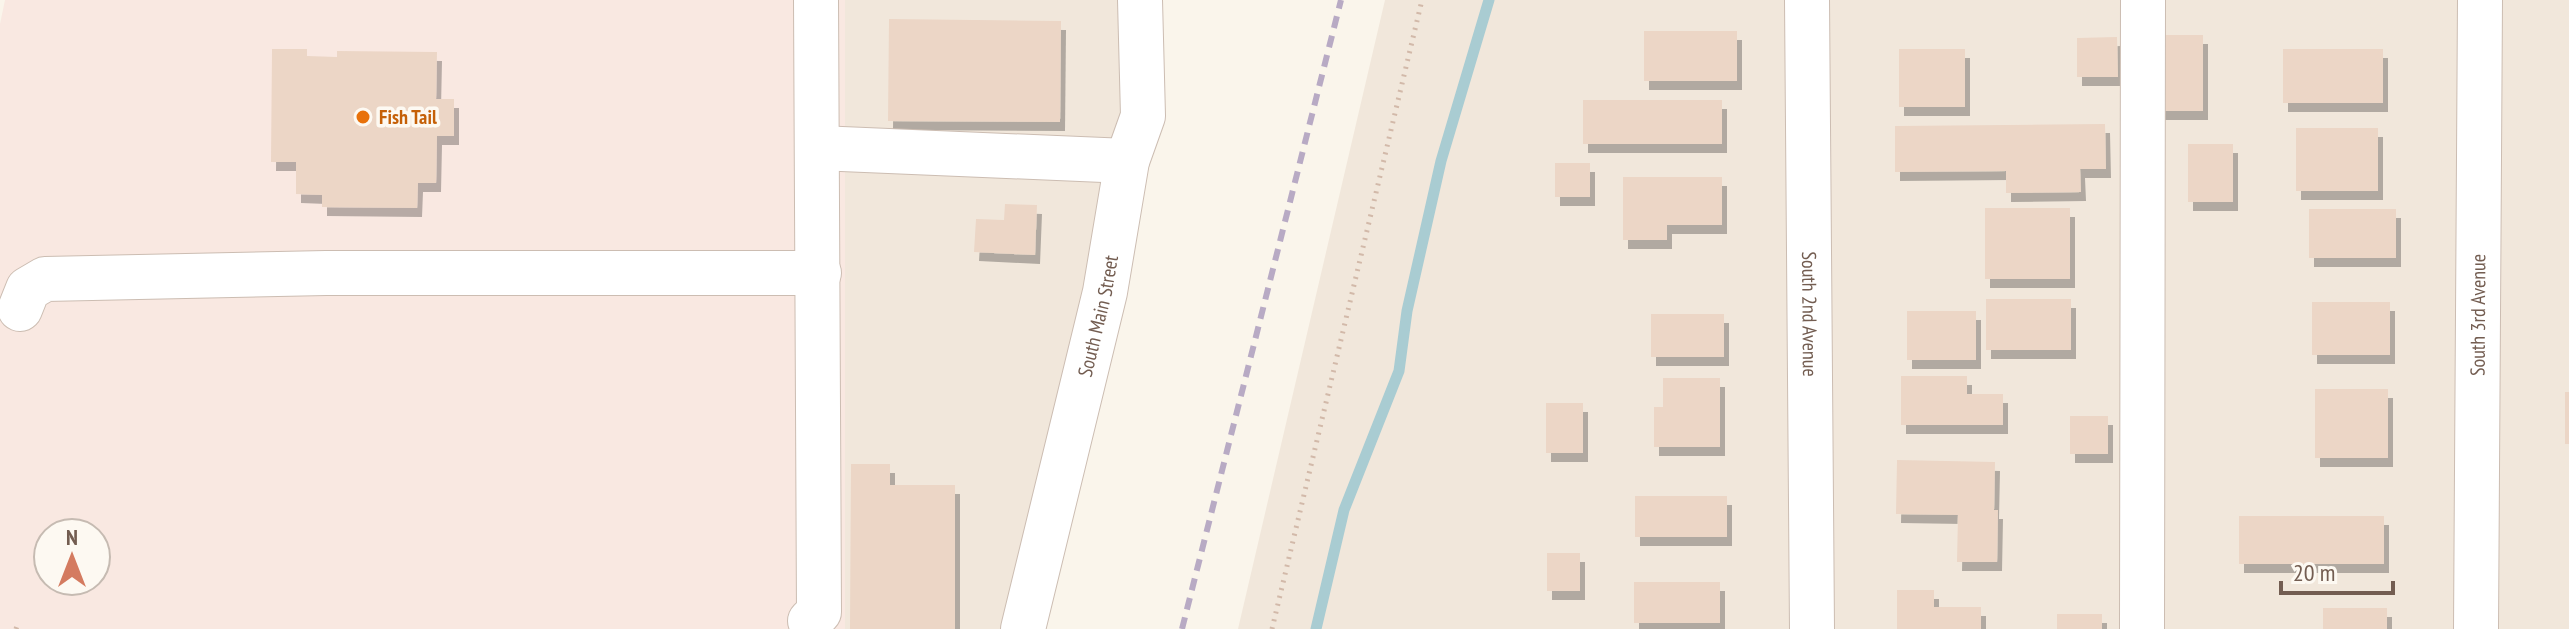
<svg xmlns="http://www.w3.org/2000/svg" width="2569" height="629" font-family="'PT Sans Narrow',sans-serif">
<style>
.residential{fill:#f1e7db}
.commercial{fill:#f9e8e1;fill-rule:evenodd}
.lines{fill:none;stroke-linecap:round;stroke-linejoin:round}
.stream{stroke:#a9ccd2;stroke-width:11}
.building{fill:#ecd6c6;filter:url(#shadow)}
.minor-casing{stroke:#ccbdb2;stroke-width:46}
.path{stroke:#d2b9a9;stroke-width:5;stroke-dasharray:2 6;stroke-linecap:butt}
.minor{stroke:#fff;stroke-width:44}
.rail{stroke:#b8aac4;stroke-width:6;stroke-dasharray:12 8;stroke-linecap:butt}
.food-dot{fill:#e8710a;stroke:#fdf9f2;stroke-width:3}
.labels{text-anchor:middle;dominant-baseline:central;stroke-width:7;stroke-linejoin:round;paint-order:stroke}
.food-label{font-size:20px;font-weight:bold;fill:#c56008;stroke:#fdf9f2;text-anchor:start}
.street-label{font-size:20px;fill:#735d51;stroke:#fdf9f2}
</style>
<defs>
<filter id="shadow"><feDropShadow dx="5" dy="9" stdDeviation="0" flood-color="#0004"/></filter>
</defs>
<rect width="100%" height="100%" fill="#faf5eb"/>
<g class="residential">
<polygon points="845,0 1140,0 1143,116 1024,629 845,629"/>
<polygon points="1385,0 2569,0 2569,629 1238,629"/>
</g>
<path class="commercial" d="M5,0H845V629H0V24ZM48,533H96V581H48Z"/>
<g class="lines">
<polyline class="stream" points="1316,629 1344,510 1399,371 1407,311 1441,161 1489,0"/>
</g>
<g class="building">
<polygon points="889,19 1061,21 1060,122 888,121"/>
<rect x="1644" y="31" width="93" height="50"/>
<rect x="2158" y="35" width="45" height="76"/>
<polygon points="2117,37 2118,77 2077,77 2077,38"/>
<polygon points="272,49 307,49 307,56 337,57 337,51 437,52 436,99 454,99 454,136 437,136 436,183 418,183 417,208 322,207 322,195 296,194 296,162 271,162"/>
<rect x="1899" y="49" width="66" height="58"/>
<rect x="2283" y="49" width="100" height="54"/>
<rect x="1583" y="100" width="139" height="44"/>
<polygon points="2105,124 2106,169 2080,169 2081,192 2006,193 2006,171 1895,172 1895,126"/>
<rect x="2296" y="128" width="82" height="63"/>
<rect x="2188" y="144" width="45" height="58"/>
<rect x="1555" y="163" width="35" height="34"/>
<polygon points="1623,177 1722,177 1722,225 1667,225 1667,240 1623,240"/>
<polygon points="1005,204 1037,205 1035,255 974,252 976,219 1004,220"/>
<rect x="1985" y="208" width="85" height="71"/>
<rect x="2309" y="209" width="87" height="49"/>
<rect x="1986" y="299" width="85" height="51"/>
<rect x="2312" y="302" width="78" height="53"/>
<rect x="1907" y="311" width="69" height="49"/>
<rect x="1651" y="314" width="73" height="43"/>
<polygon points="1901,376 1967,376 1967,394 2003,394 2003,425 1901,425"/>
<polygon points="1663,378 1720,378 1720,447 1654,447 1654,407 1663,407"/>
<rect x="2315" y="389" width="73" height="69"/>
<rect x="2565" y="392" width="4" height="52"/>
<rect x="1546" y="403" width="37" height="50"/>
<rect x="2070" y="416" width="38" height="38"/>
<polygon points="1897,460 1995,462 1994,510 1998,510 1997,562 1957,562 1958,515 1896,514"/>
<polygon points="851,464 890,464 890,485 955,485 955,629 850,629"/>
<rect x="1635" y="496" width="92" height="41"/>
<rect x="2239" y="516" width="145" height="48"/>
<rect x="1547" y="553" width="33" height="38"/>
<rect x="1634" y="582" width="86" height="41"/>
<polygon points="1897,590 1934,590 1934,607 1981,607 1981,629 1897,629"/>
<rect x="2323" y="608" width="64" height="21"/>
<rect x="2057" y="614" width="45" height="15"/>
</g>
<g class="lines">
<g class="minor-casing">
<g id="minor">
<path id="s1" d="M1807,0L1812,629"/>
<polyline points="818,148 1127,161"/>
<polyline points="20,309 28,289 45,279 326,273 819,273"/>
<polyline points="810,621 819,612 816,0"/>
<path id="s2" d="M1023,629L1105,292L1127,161L1143,116L1140,0"/>
<polyline points="2142,629 2143,0"/>
<path id="s3" d="M2476,629L2480,0"/>
</g>
</g>
<g class="path">
<polyline points="16,629 18,623"/>
<polyline points="1272,629 1422,0"/>
</g>
<use href="#minor" class="minor"/>
<polyline class="rail" points="1182,629 1341,0"/>
</g>
<circle class="food-dot" cx="363" cy="117" r="8"/>
<g class="labels">
<g class="food-label">
<text x="379" y="117">Fish Tail</text>
</g>
<g class="street-label">
<text stroke="none"><textPath href="#s1" startOffset="314">South 2nd Avenue</textPath></text>
<text stroke="none"><textPath href="#s3" startOffset="314">South 3rd Avenue</textPath></text>
<text stroke="none"><textPath href="#s2" startOffset="322">South Main Street</textPath></text>
</g>
</g>
<g transform="translate(72 557)"><circle r="38" fill="#fdf9f2" stroke="#c6bbb2" stroke-width="2"/>
<path d="M0-6L14 30L0 20L-14 30Z" fill="#d47b60"/>
<text y="-12" font-size="22" font-weight="bold" text-anchor="middle" fill="#735d51">N</text>
</g>
<path d="M2281 581v12h112v-12" fill="none" stroke="#735d51" stroke-width="4"/>
<text x="2293" y="581" font-size="24" fill="#735d51" stroke="#fdf9f2" stroke-width="6" paint-order="stroke">20 m</text>
</svg>
